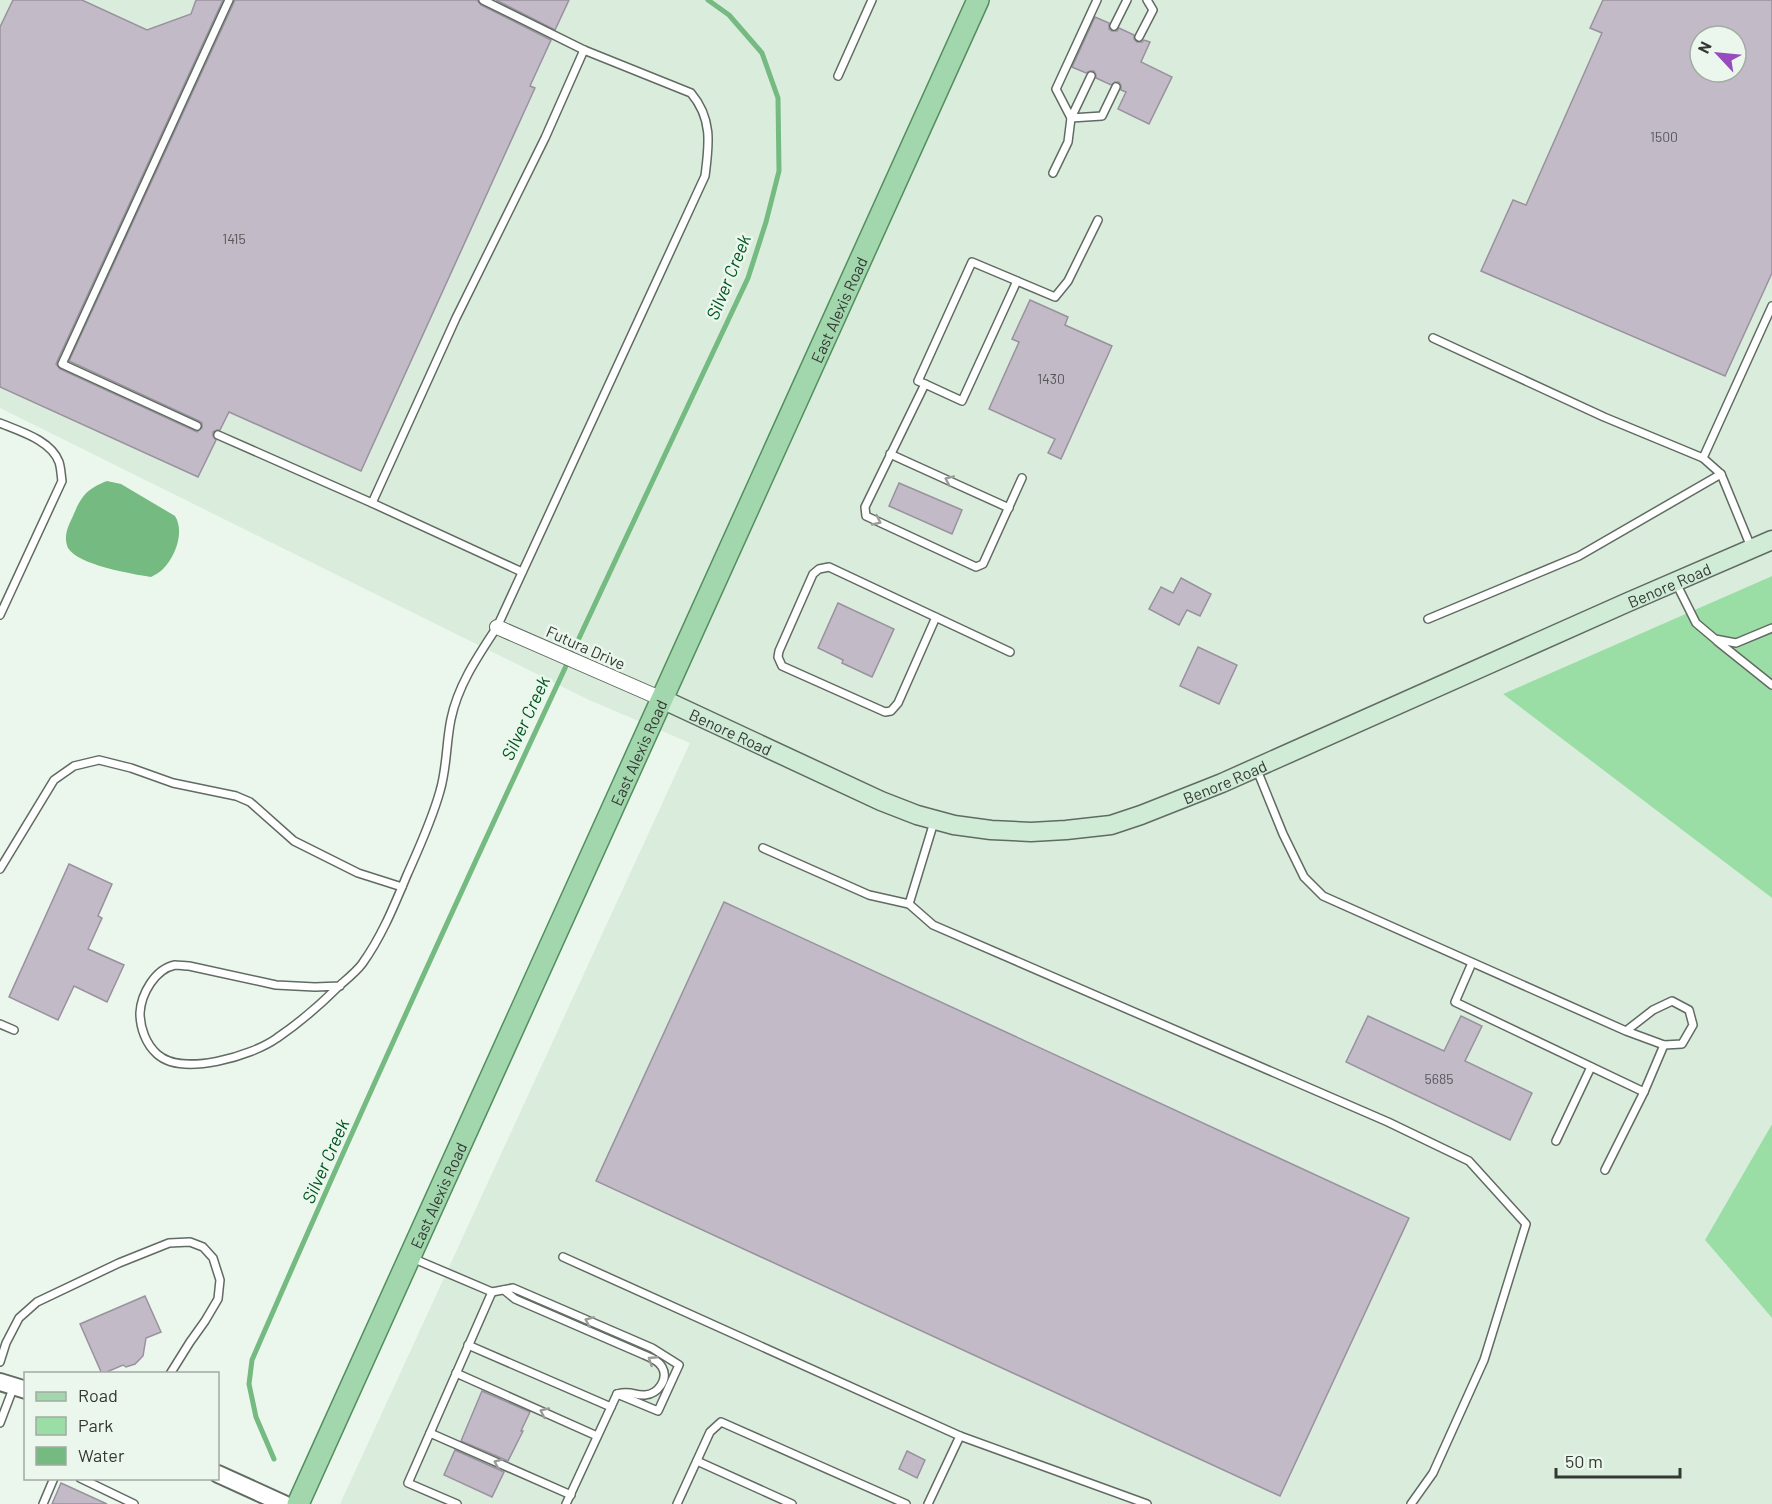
<svg xmlns="http://www.w3.org/2000/svg" width="1772" height="1504" font-family="Barlow,sans-serif">
<style>
.built{fill:#daeddd;fill-rule:evenodd}
.green{fill:#9bdea5}
.water{fill:#74ba81}
.lines{fill:none;stroke-linecap:round;stroke-linejoin:round}
.stream{stroke:#74ba81;stroke-width:5}
.building{fill:#c2bac7;stroke:#99929e;stroke-width:1.5;fill-rule:evenodd}
.service-casing{stroke:#606b62;stroke-width:10}
.minor-casing{stroke:#606b62;stroke-width:16}
.tertiary-casing{stroke:#606b62;stroke-width:20}
.secondary-casing{stroke:#606b62;stroke-width:21}
.primary-casing{stroke:#538e5f;stroke-width:24}
.service{stroke:#fff;stroke-width:7}
.minor{stroke:#fff;stroke-width:14}
.tertiary{stroke:#fff;stroke-width:16}
.secondary{stroke:#d0ebd6;stroke-width:18}
.primary{stroke:#a2d7ad;stroke-width:21}
.oneway{stroke:#9a9c9a}
.labels{text-anchor:middle;dominant-baseline:central;stroke-width:5;stroke-linejoin:round;paint-order:stroke}
.number-label{font-size:14px;fill:#585859}
.street-label{font-size:16px;fill:#343834;stroke:#ebf7ec}
.water-label{font-size:18px;font-style:italic;fill:#005420;stroke:#ebf7ec}
</style>
<rect width="100%" height="100%" fill="#ebf7ec"/>
<path class="built" d="M0,0H1772V576L1503,694L1772,898V1124L1705,1240L1772,1318V1504H340L690,743L589,700L0,408ZM1700,36H1736V72H1700Z"/>
<g class="green">
<polygon points="1772,576 1772,898 1503,694"/>
<polygon points="1772,1124 1772,1318 1705,1240"/>
</g>
<path class="water" d="M107,481L121,484L175,516C185,532 175,557 163,569C160,572 155,575 151,577C132,574 78,565 68,548C63,537 68,526 73,516C81,497 86,489 107,481Z"/>
<g class="lines">
<path class="stream" d="M274,1459L256,1417L249,1384L252,1360C410,996 579,637 748,278L766,222L779,171L778,98L762,53L729,15L708,0"/>
</g>
<g class="building">
<polygon points="13,0 82,0 147,30 191,14 196,0 223,0 56,364 60,369 197,432 202,428 202,423 199,421 69,361 235,0 477,0 481,5 551,40 530,86 535,88 361,471 229,412 220,430 217,430 213,432 213,436 216,440 198,477 0,387 0,27"/>
<polygon points="496,0 569,0 555,30"/>
<path d="M1603,0H1772V273L1725,376L1481,271L1513,200L1526,205L1602,33L1590,28ZM1700,36H1736V72H1700Z"/>
<polygon points="1095,17 1109,23 1109,29 1112,31 1117,31 1119,28 1134,35 1134,39 1137,42 1142,42 1144,40 1150,42 1141,62 1172,77 1149,124 1118,109 1126,92 1121,90 1121,86 1119,82 1115,82 1111,85 1096,78 1096,75 1094,71 1090,71 1086,73 1072,67"/>
<polygon points="1030,300 1068,317 1065,325 1112,346 1061,459 1048,453 1055,439 989,409 1019,342 1012,339"/>
<polygon points="899,483 962,510 952,534 889,506"/>
<polygon points="1181,578 1211,594 1200,616 1187,610 1179,625 1149,609 1161,587 1173,593"/>
<polygon points="838,603 894,629 872,677 842,663 843,660 818,648"/>
<polygon points="1198,647 1237,665 1219,704 1180,686"/>
<polygon points="69,864 112,884 98,916 102,918 88,949 124,965 107,1002 74,986 58,1020 9,997"/>
<polygon points="724,902 1409,1218 1280,1496 596,1181"/>
<polygon points="1368,1016 1444,1051 1461,1016 1482,1026 1465,1061 1532,1093 1510,1140 1346,1062"/>
<polygon points="145,1296 161,1332 146,1338 143,1356 135,1364 126,1367 123,1365 102,1374 80,1324"/>
<polygon points="482,1391 530,1412 521,1431 523,1431 508,1461 461,1441"/>
<polygon points="455,1450 504,1472 492,1497 444,1475"/>
<polygon points="907,1451 925,1460 917,1478 899,1469"/>
<polygon points="61,1483 107,1504 52,1504"/>
</g>
<g class="lines">
<g class="service-casing">
<g id="service">
<polyline points="483,0 584,50"/>
<polyline points="1114,26 1127,0"/>
<polyline points="1139,37 1153,10 1147,0"/>
<polyline points="838,76 872,0"/>
<polyline points="1091,76 1071,118 1102,116 1116,87"/>
<polyline points="1053,173 1068,142 1071,118 1056,89 1097,0"/>
<polyline points="1433,338 1604,417 1703,458"/>
<polyline points="925,384 962,401 1017,281"/>
<path d="M0,423C19,431 51,440 59,462C61,468 61,475 62,481L0,615"/>
<polyline points="197,426 62,364 229,0"/>
<polyline points="218,435 372,503 522,572"/>
<polyline points="890,454 1009,508"/>
<polyline points="1022,478 983,564 976,567 866,516 865,507 925,384 918,381 972,262 1055,297 1068,281 1098,220"/>
<polyline points="1751,547 1721,474 1703,458 1772,306"/>
<polyline points="1676,583 1696,623 1715,639 1736,643 1772,628"/>
<polyline points="936,617 898,703 891,711 885,712 782,666 778,657 779,651 813,574 819,569 829,567 1010,652"/>
<polyline points="1428,619 1579,556 1721,474"/>
<polyline points="1717,641 1772,685"/>
<polyline points="1257,770 1283,834 1304,877 1323,896 1626,1031 1653,1010 1672,1001 1689,1010 1693,1025 1682,1044 1664,1045 1626,1031"/>
<polyline points="934,822 909,904 933,925 1388,1122 1469,1161 1526,1224 1484,1360 1433,1473 1411,1504"/>
<polyline points="763,848 869,895 909,904"/>
<polyline points="0,869 54,780 74,766 99,760 131,768 173,783 236,796 250,802 294,841 358,873 402,887"/>
<polyline points="1472,963 1455,1002 1644,1092 1664,1045"/>
<path d="M340,986L315,987L276,985L189,966C185,966 179,965 175,965C155,969 141,994 140,1013C140,1028 146,1044 157,1054C182,1077 252,1056 277,1038C299,1023 320,1005 339,986C347,979 356,972 362,964C382,936 394,906 407,875C419,848 432,820 440,791C447,768 446,743 451,719C458,685 478,656 497,627L705,176C709,145 713,119 691,93L584,50L545,138L456,318L372,503"/>
<polyline points="0,1024 14,1030"/>
<polyline points="1556,1141 1591,1067"/>
<polyline points="1605,1170 1644,1092"/>
<polyline points="563,1257 960,1436 928,1504"/>
<polyline points="412,1258 492,1292 408,1483 457,1504"/>
<path d="M504,1290L515,1299L642,1354C649,1357 658,1360 662,1367C669,1379 658,1394 645,1395C634,1396 632,1390 617,1394"/>
<polyline points="492,1292 513,1288 652,1348 679,1365 658,1411 617,1394 611,1407"/>
<polyline points="468,1345 611,1407 566,1504"/>
<polyline points="0,1362 6,1343 19,1318 37,1302 119,1263 169,1243 190,1242 203,1247 213,1258 220,1280 218,1299 205,1321 190,1342 170,1374"/>
<polyline points="456,1373 597,1436"/>
<polyline points="0,1423 14,1386"/>
<polyline points="430,1433 571,1495"/>
<polyline points="960,1436 1147,1504"/>
<polyline points="697,1461 792,1504"/>
<polyline points="80,1478 134,1504"/>
<polyline points="43,1504 54,1478"/>
<polyline points="677,1504 710,1432 721,1422 906,1504"/>
</g>
</g>
<g class="minor-casing">
<polyline id="minor" points="497,627 662,699"/>
</g>
<g class="tertiary-casing">
<g id="tertiary">
<polyline points="0,1382 26,1390"/>
<polyline points="218,1474 284,1504"/>
</g>
</g>
<g class="secondary-casing">
<g id="secondary">
<path id="s1" d="M662,699L881,801L917,815L954,825L991,830L1031,832L1066,830L1111,825L1141,815L1222,783L1626,603L1772,540"/>
</g>
</g>
<g class="primary-casing">
<g id="primary">
<path id="s2" d="M298,1504L978,0"/>
</g>
</g>
<use href="#service" class="service"/>
<use href="#minor" class="minor"/>
<use href="#tertiary" class="tertiary"/>
<use href="#secondary" class="secondary"/>
<use href="#primary" class="primary"/>
</g>
<defs><path id="oneway-chevron" d="M-2-3.5L2.5 0L-2 3.5" fill="none" stroke-width="1.6" stroke-linecap="round" stroke-linejoin="round" transform="scale(1.5)"/></defs>
<g class="oneway">
<use href="#oneway-chevron" transform="translate(949 480) rotate(-156)"/>
<use href="#oneway-chevron" transform="translate(877 521) rotate(25)"/>
<use href="#oneway-chevron" transform="translate(589 1321) rotate(-157)"/>
<use href="#oneway-chevron" transform="translate(652 1360) rotate(-147)"/>
<use href="#oneway-chevron" transform="translate(544 1412) rotate(-156)"/>
<use href="#oneway-chevron" transform="translate(498 1463) rotate(-156)"/>
</g>
<g class="labels">
<g class="number-label">
<text x="1664" y="136">1500</text>
<text x="234" y="238">1415</text>
<text x="1051" y="378">1430</text>
<text x="1439" y="1078">5685</text>
</g>
<g class="street-label">
<text stroke="none"><textPath href="#s2" startOffset="1311">East Alexis Road</textPath></text>
<text stroke="none"><textPath href="#s1" startOffset="1084">Benore Road</textPath></text>
<text transform="translate(586 647) rotate(24)">Futura Drive</text>
<text stroke="none"><textPath href="#s1" startOffset="76">Benore Road</textPath></text>
<text stroke="none"><textPath href="#s2" startOffset="825">East Alexis Road</textPath></text>
<text stroke="none"><textPath href="#s1" startOffset="598">Benore Road</textPath></text>
<text stroke="none"><textPath href="#s2" startOffset="339">East Alexis Road</textPath></text>
</g>
<g class="water-label">
<text transform="translate(728 277) rotate(-68)">Silver Creek</text>
<text transform="translate(525 718) rotate(-65)">Silver Creek</text>
<text transform="translate(325 1161) rotate(-66)">Silver Creek</text>
</g>
</g>
<rect x="24" y="1372" width="195" height="108" fill="#ebf7ec" stroke="#a2aba2" stroke-width="1.5"/>
<rect x="36" y="1392" width="30" height="9" fill="#a2d7ad" stroke="#a2aba2" stroke-width="1.5"/>
<text x="78" y="1402" font-size="18" fill="#343834">Road</text>
<rect x="36" y="1417" width="30" height="18" fill="#9bdea5" stroke="#a2aba2" stroke-width="1.5"/>
<text x="78" y="1432" font-size="18" fill="#343834">Park</text>
<rect x="36" y="1447" width="30" height="18" fill="#74ba81" stroke="#a2aba2" stroke-width="1.5"/>
<text x="78" y="1462" font-size="18" fill="#343834">Water</text>
<g transform="translate(1718 54) rotate(296)"><circle r="28" fill="#ebf7ec" stroke="#a2aba2" stroke-width="1.5"/>
<path d="M0-4.5L10 22L0 15L-10 22Z" fill="#964cbe"/>
<text y="-9" font-size="16" font-weight="bold" text-anchor="middle" fill="#343834">N</text>
</g>
<path d="M1556 1468v9h124v-9" fill="none" stroke="#343834" stroke-width="3"/>
<text x="1565" y="1468" font-size="18" fill="#343834" stroke="#ebf7ec" stroke-width="4.5" paint-order="stroke">50 m</text>
</svg>
